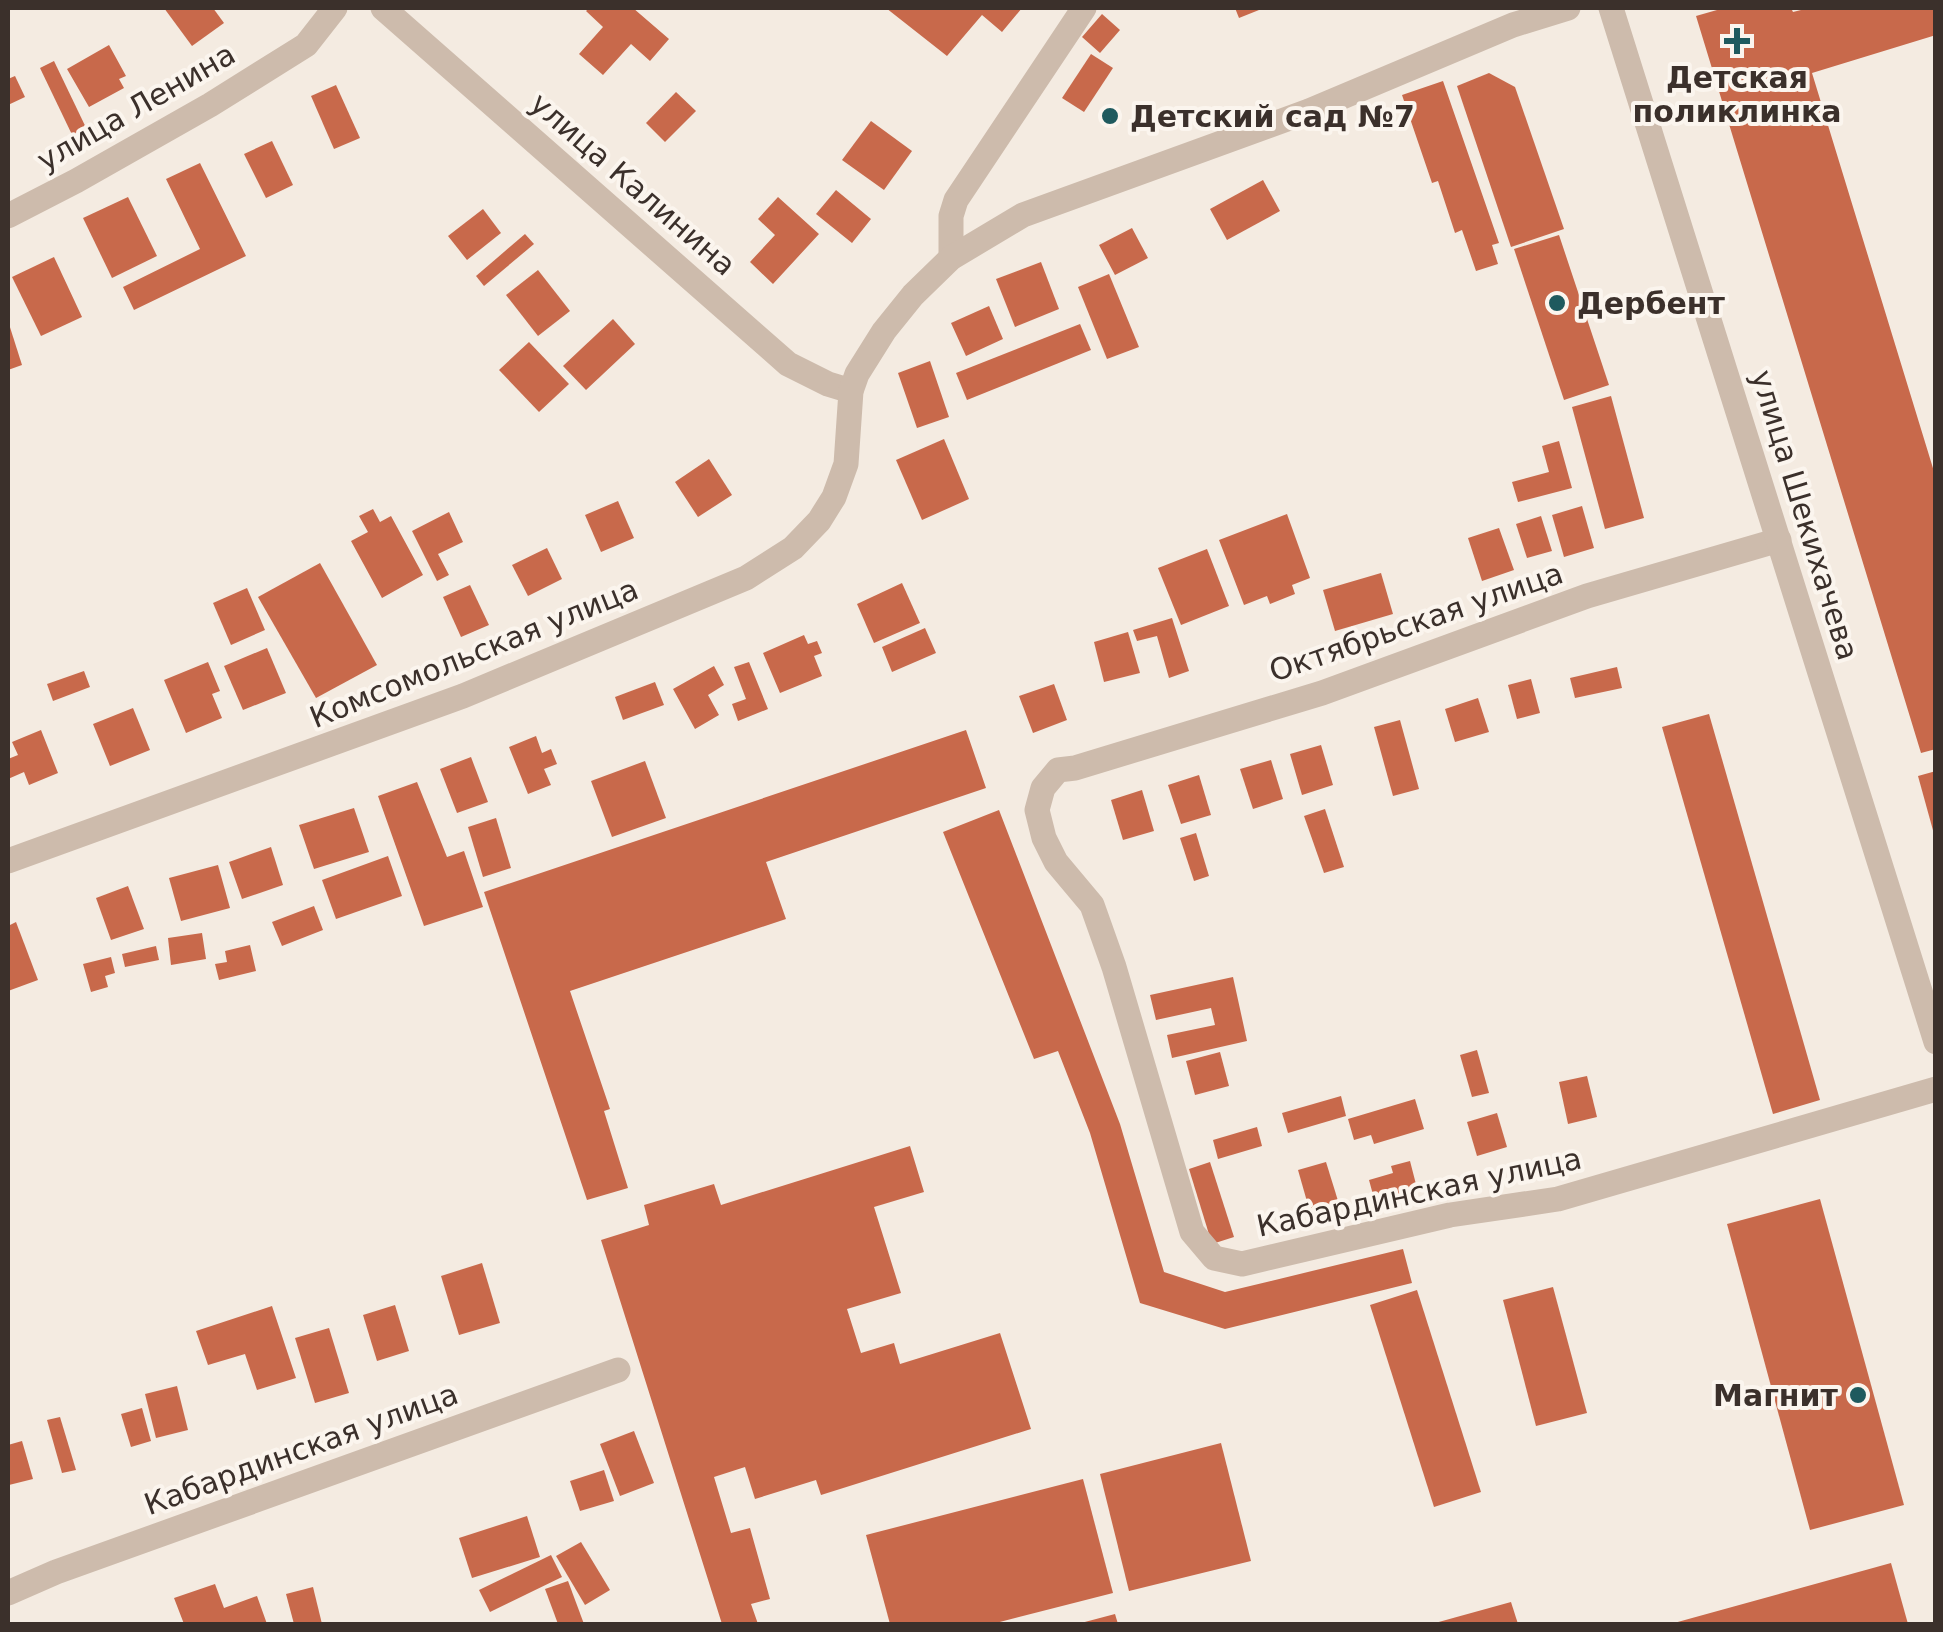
<svg xmlns="http://www.w3.org/2000/svg" width="1943" height="1632" font-family="'DejaVu Sans',sans-serif">
<style>
.building{fill:#c8694b}
.lines{fill:none;stroke-linecap:round;stroke-linejoin:round}
.minor{stroke:#cdbbac;stroke-width:25}
.tertiary{stroke:#cdbbac;stroke-width:25}
.poi-dot{fill:#1f5a5e;stroke:#fbf5ee;stroke-width:4}
.labels{text-anchor:middle;dominant-baseline:central;stroke-width:8;stroke-linejoin:round;paint-order:stroke}
.poi-label{font-size:30px;font-weight:bold;fill:#3b302b;stroke:#fbf5ee;text-anchor:start}
.street-label{font-size:30px;fill:#3b302b;stroke:#fbf5ee}
</style>
<rect width="100%" height="100%" fill="#f4ebe1"/>
<g class="building">
<polygon points="164,8 213,8 224,23 192,46"/>
<polygon points="589,8 633,8 669,39 650,61 631,44 603,75 579,54 603,27 586,11"/>
<polygon points="886,8 1022,8 1002,32 982,15 947,56"/>
<polygon points="1235,8 1264,8 1239,18"/>
<polygon points="1724,8 1791,8 1793,12 1809,8 1936,8 1936,35 1812,73 1936,478 1936,749 1921,753 1696,16"/>
<polygon points="1102,14 1120,30 1100,53 1082,37"/>
<polygon points="109,45 126,76 119,79 124,88 89,107 67,69"/>
<polygon points="1091,54 1113,68 1084,112 1062,98"/>
<polygon points="54,61 90,136 76,143 40,68"/>
<polygon points="1489,73 1515,87 1564,229 1511,247 1457,86"/>
<polygon points="15,76 25,97 8,105 8,79"/>
<polygon points="1443,81 1499,243 1492,245 1498,264 1476,271 1462,230 1455,233 1438,181 1432,183 1402,95"/>
<polygon points="336,85 360,138 334,149 311,96"/>
<polygon points="676,92 696,111 665,142 646,123"/>
<polygon points="871,121 912,151 884,190 842,160"/>
<polygon points="272,141 293,185 266,198 244,154"/>
<polygon points="200,163 246,256 134,310 123,287 200,249 166,179"/>
<polygon points="1263,180 1280,211 1227,240 1210,209"/>
<polygon points="836,190 871,219 852,243 816,214"/>
<polygon points="128,197 157,256 112,278 83,218"/>
<polygon points="778,197 819,234 773,284 750,262 775,235 758,219"/>
<polygon points="483,209 501,233 467,260 448,236"/>
<polygon points="1132,228 1148,258 1115,275 1099,245"/>
<polygon points="525,234 534,244 484,286 476,276"/>
<polygon points="1559,235 1609,385 1564,400 1514,249"/>
<polygon points="54,257 82,317 41,336 12,277"/>
<polygon points="1041,262 1059,309 1015,327 996,279"/>
<polygon points="538,270 570,311 538,336 506,295"/>
<polygon points="1109,274 1139,347 1107,359 1078,287"/>
<polygon points="989,306 1003,339 966,356 951,323"/>
<polygon points="613,319 635,344 586,390 563,366"/>
<polygon points="8,321 22,365 8,370"/>
<polygon points="1080,324 1091,350 967,400 956,373"/>
<polygon points="529,342 569,384 539,412 499,370"/>
<polygon points="930,361 949,417 917,428 898,373"/>
<polygon points="1611,396 1644,518 1605,529 1572,407"/>
<polygon points="944,439 969,499 922,520 896,460"/>
<polygon points="1559,441 1572,488 1518,502 1512,482 1549,472 1542,446"/>
<polygon points="709,459 732,495 698,517 675,482"/>
<polygon points="618,501 634,538 601,552 585,515"/>
<polygon points="1582,506 1594,548 1564,557 1552,515"/>
<polygon points="373,509 380,522 391,516 423,575 382,598 351,541 368,532 359,516"/>
<polygon points="449,512 463,542 438,554 449,575 437,581 412,531"/>
<polygon points="1287,514 1310,578 1292,585 1295,594 1270,604 1267,596 1244,605 1219,540"/>
<polygon points="1541,516 1552,551 1527,558 1516,524"/>
<polygon points="1499,528 1514,570 1482,581 1468,538"/>
<polygon points="547,548 562,579 528,596 512,565"/>
<polygon points="1207,549 1229,606 1181,625 1158,568"/>
<polygon points="320,563 377,665 316,698 258,597"/>
<polygon points="1381,573 1393,614 1335,631 1323,590"/>
<polygon points="902,583 920,623 874,643 857,604"/>
<polygon points="470,585 489,625 461,637 443,597"/>
<polygon points="247,588 265,630 231,645 213,603"/>
<polygon points="1172,618 1189,671 1169,678 1157,636 1137,641 1133,630"/>
<polygon points="925,628 936,653 892,672 882,647"/>
<polygon points="1128,632 1140,673 1104,682 1094,642"/>
<polygon points="804,635 808,644 817,641 822,653 814,656 822,676 780,693 763,653"/>
<polygon points="267,648 286,693 243,710 224,666"/>
<polygon points="208,662 220,691 212,694 222,718 186,733 164,680"/>
<polygon points="749,662 768,709 738,721 732,704 746,699 734,667"/>
<polygon points="714,666 724,685 708,695 719,715 695,729 673,689"/>
<polygon points="1617,667 1622,688 1575,698 1570,678"/>
<polygon points="84,671 90,687 53,701 47,684"/>
<polygon points="1531,679 1540,713 1517,719 1508,685"/>
<polygon points="655,682 664,705 623,720 615,697"/>
<polygon points="1054,684 1067,720 1033,733 1019,696"/>
<polygon points="1478,698 1489,732 1455,742 1445,709"/>
<polygon points="133,708 150,750 110,766 93,724"/>
<polygon points="1709,714 1820,1100 1773,1114 1662,727"/>
<polygon points="1400,720 1419,789 1393,796 1374,727"/>
<polygon points="41,730 58,773 29,785 24,772 8,779 8,759 18,755 12,742"/>
<polygon points="966,730 986,788 766,862 786,919 570,991 610,1109 604,1111 628,1188 587,1200 484,892"/>
<polygon points="536,736 542,753 551,749 557,764 544,769 551,785 528,794 509,747"/>
<polygon points="1321,745 1333,785 1302,795 1290,754"/>
<polygon points="471,757 488,802 457,813 440,769"/>
<polygon points="1271,760 1283,799 1253,809 1240,769"/>
<polygon points="645,761 666,818 612,837 591,781"/>
<polygon points="1936,771 1936,834 1934,834 1918,776"/>
<polygon points="1199,775 1211,815 1181,824 1168,785"/>
<polygon points="417,782 447,857 464,851 483,907 424,926 378,796"/>
<polygon points="1142,790 1154,831 1123,840 1111,800"/>
<polygon points="354,808 369,852 314,869 299,825"/>
<polygon points="1325,809 1344,867 1324,873 1304,816"/>
<polygon points="999,810 1120,1124 1164,1272 1225,1292 1403,1249 1412,1283 1225,1329 1140,1303 1090,1133 1058,1051 1034,1059 943,832"/>
<polygon points="496,818 511,868 483,877 468,827"/>
<polygon points="1196,833 1209,876 1194,881 1180,838"/>
<polygon points="271,847 283,885 242,899 229,862"/>
<polygon points="388,856 402,896 336,919 322,880"/>
<polygon points="218,865 230,908 181,921 169,878"/>
<polygon points="128,886 144,929 111,940 96,898"/>
<polygon points="314,906 323,930 282,946 272,922"/>
<polygon points="16,922 38,980 8,991 8,926"/>
<polygon points="202,933 206,959 171,965 168,938"/>
<polygon points="250,945 256,971 219,980 215,964 227,962 225,951"/>
<polygon points="156,946 159,960 125,967 122,954"/>
<polygon points="111,957 115,973 105,976 108,987 91,992 83,964"/>
<polygon points="1233,977 1247,1041 1172,1058 1167,1035 1215,1025 1211,1008 1156,1020 1150,995"/>
<polygon points="1477,1050 1489,1093 1472,1097 1460,1055"/>
<polygon points="1220,1052 1229,1086 1195,1095 1186,1061"/>
<polygon points="1587,1076 1597,1117 1568,1124 1559,1082"/>
<polygon points="1341,1096 1346,1116 1288,1133 1282,1113"/>
<polygon points="1415,1099 1424,1129 1374,1144 1371,1135 1354,1140 1348,1119"/>
<polygon points="1497,1113 1507,1147 1477,1156 1467,1122"/>
<polygon points="1257,1127 1262,1146 1218,1159 1213,1140"/>
<polygon points="910,1146 924,1192 874,1207 901,1293 847,1309 861,1353 894,1343 900,1364 1000,1333 1031,1429 821,1495 816,1480 755,1499 745,1467 714,1477 731,1533 750,1528 770,1599 751,1604 758,1624 722,1624 601,1240 649,1225 644,1205 714,1184 721,1205"/>
<polygon points="1410,1161 1418,1192 1375,1202 1369,1180 1393,1173 1391,1166"/>
<polygon points="1210,1162 1234,1237 1212,1244 1189,1169"/>
<polygon points="1326,1162 1339,1204 1310,1212 1298,1170"/>
<polygon points="1820,1199 1904,1505 1810,1530 1727,1224"/>
<polygon points="482,1263 500,1323 459,1335 441,1276"/>
<polygon points="1553,1287 1587,1413 1536,1426 1503,1300"/>
<polygon points="1417,1290 1481,1492 1434,1507 1370,1305"/>
<polygon points="395,1305 409,1351 377,1361 363,1315"/>
<polygon points="272,1306 296,1378 257,1390 245,1354 208,1365 196,1331"/>
<polygon points="329,1328 349,1393 315,1403 295,1338"/>
<polygon points="177,1386 188,1430 156,1438 145,1394"/>
<polygon points="142,1408 151,1441 131,1447 121,1414"/>
<polygon points="60,1417 76,1470 62,1473 47,1420"/>
<polygon points="634,1431 654,1483 620,1496 600,1444"/>
<polygon points="22,1441 33,1479 9,1485 8,1445"/>
<polygon points="1221,1443 1251,1561 1129,1591 1100,1474"/>
<polygon points="604,1470 614,1501 580,1511 570,1481"/>
<polygon points="1083,1479 1113,1593 992,1624 890,1624 866,1535"/>
<polygon points="527,1516 540,1557 472,1578 459,1538"/>
<polygon points="581,1542 610,1590 585,1605 556,1556"/>
<polygon points="551,1555 562,1577 490,1612 479,1590"/>
<polygon points="1891,1563 1908,1624 1674,1624 1674,1623"/>
<polygon points="568,1581 584,1624 558,1624 545,1589"/>
<polygon points="215,1584 224,1608 257,1596 267,1624 184,1624 174,1598"/>
<polygon points="313,1587 322,1624 294,1624 286,1594"/>
<polygon points="1511,1602 1518,1624 1435,1624 1435,1623"/>
<polygon points="1115,1614 1118,1624 1081,1624 1081,1623"/>
</g>
<g class="lines">
<g class="minor">
<polyline points="383,8 788,364 828,384 851,391"/>
<polyline points="8,216 76,181 210,105 306,45 335,8"/>
<polyline points="951,258 951,216 956,200 1084,8"/>
<polyline points="1779,540 1587,596 1322,693 1075,768 1058,770 1043,788 1037,810 1044,838 1056,862 1092,905 1114,967 1192,1232 1214,1258 1242,1264 1450,1215 1558,1199 1936,1089"/>
<polyline points="8,861 463,696 746,578 793,548 819,521 834,497 846,464 851,391 857,374 884,331 913,295 951,258 1023,215 1309,111 1513,25 1568,8"/>
<polyline points="8,1593 56,1572 618,1370"/>
</g>
<polyline class="tertiary" points="1611,8 1936,1042"/>
</g>
<g class="poi-dot">
<path d="M1732 26h10v10h10v10h-10v10h-10v-10h-10v-10h10z"/>
<circle cx="1110" cy="116" r="10"/>
<circle cx="1557" cy="303" r="10"/>
<circle cx="1858" cy="1395" r="10"/>
</g>
<g class="labels">
<g class="poi-label">
<text x="1737" y="77" text-anchor="middle">Детская<tspan x="1737" dy="34">поликлинка</tspan></text>
<text x="1130" y="116">Детский сад №7</text>
<text x="1577" y="303">Дербент</text>
<text x="1838" y="1395" text-anchor="end">Магнит</text>
</g>
<g class="street-label">
<text transform="translate(136 107) rotate(-30)">улица Ленина</text>
<text transform="translate(633 184) rotate(41)">улица Калинина</text>
<text transform="translate(1805 515) rotate(73)">улица Шекихачева</text>
<text transform="translate(1416 622) rotate(-19)">Октябрьская улица</text>
<text transform="translate(474 653) rotate(-22)">Комсомольская улица</text>
<text transform="translate(1419 1192) rotate(-12)">Кабардинская улица</text>
<text transform="translate(301 1449) rotate(-20)">Кабардинская улица</text>
</g>
</g>
<rect width="1943" height="1632" fill="none" stroke="#3b302b" stroke-width="20"/>
</svg>
